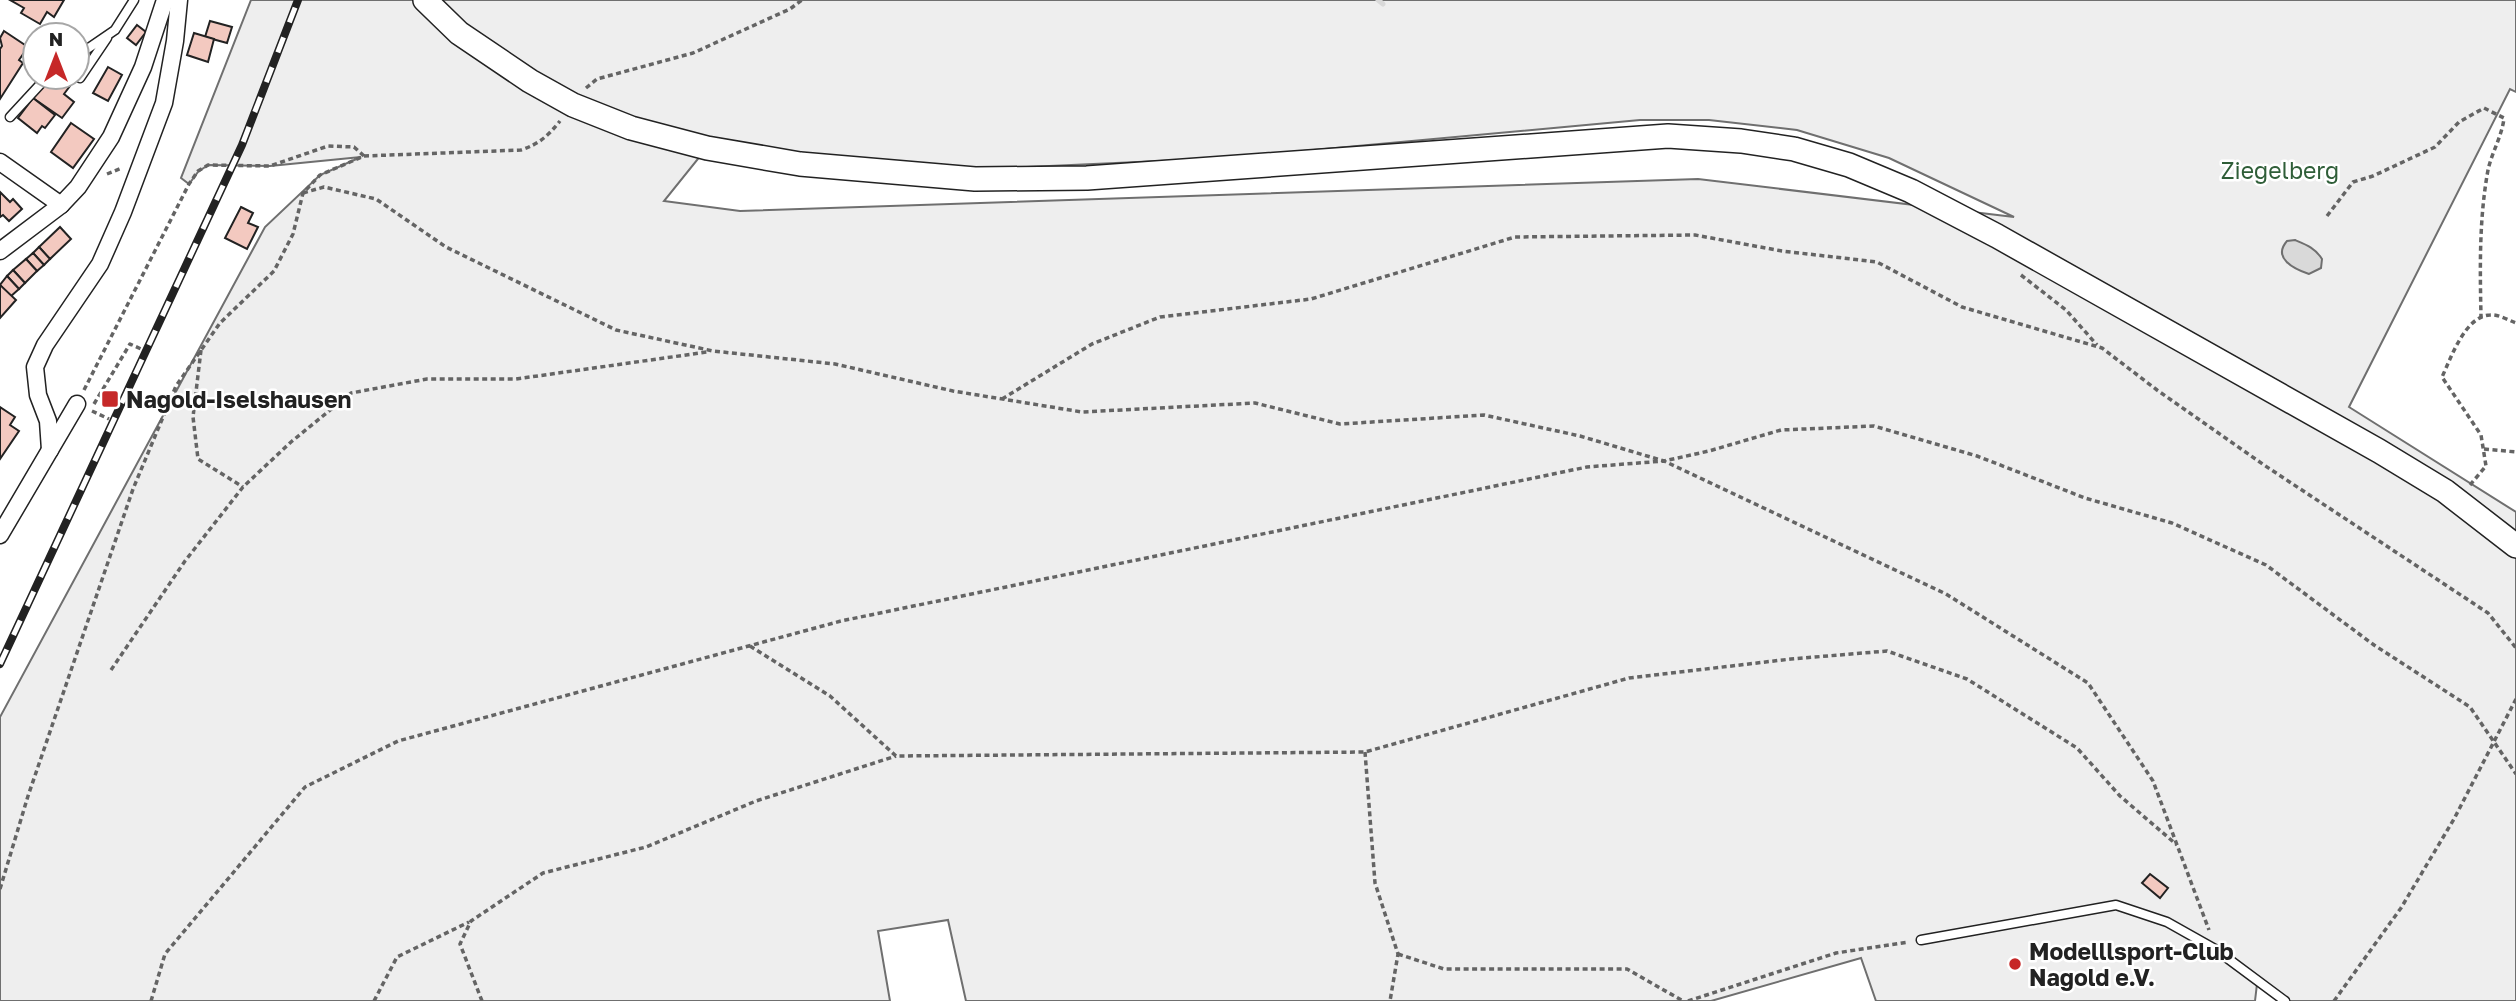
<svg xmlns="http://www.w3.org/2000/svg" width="2516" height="1001" font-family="'Golos Text',sans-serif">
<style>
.green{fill:#eee;stroke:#6f6f6f;stroke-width:2;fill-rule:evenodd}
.water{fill:#d9d9d9;stroke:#6f6f6f;stroke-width:2}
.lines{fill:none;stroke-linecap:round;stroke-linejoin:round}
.stream{stroke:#d9d9d9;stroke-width:5}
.building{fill:#f3c9c0;stroke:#222;stroke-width:2}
.lane-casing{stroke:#222;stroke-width:11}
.street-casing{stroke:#222;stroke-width:19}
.secondary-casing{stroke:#222;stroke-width:26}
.path{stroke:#646464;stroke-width:3.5;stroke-dasharray:5 3.5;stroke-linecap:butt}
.lane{stroke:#fff;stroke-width:8}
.street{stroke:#fff;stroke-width:16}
.secondary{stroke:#fff;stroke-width:23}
.rail-casing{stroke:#222;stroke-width:8}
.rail{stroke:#fff;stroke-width:5;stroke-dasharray:16;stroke-linecap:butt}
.poi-dot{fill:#c62828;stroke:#fff;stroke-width:2.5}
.labels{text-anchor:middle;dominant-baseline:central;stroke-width:5;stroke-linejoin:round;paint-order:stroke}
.park-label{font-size:23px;fill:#2f5e38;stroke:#fff}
.poi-label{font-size:23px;font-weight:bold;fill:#222;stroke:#fff;text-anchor:start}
</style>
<rect width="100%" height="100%" fill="#fff"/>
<path class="green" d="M251,0H2516V92L2510,89L2349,407L2516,512V1001H2286L2257,984L2255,1001H1876L1861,958L1711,1001H966L948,920L878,931L890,1001H0V717L265,227L320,175L361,157L270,166L208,165L198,172L189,184L181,178ZM1640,120H1709L1797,130L1889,158L2014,217L1698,179L740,211L664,201L701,155L958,170L1226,158Z"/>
<path class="water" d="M2295,240C2307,245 2315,248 2322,259L2321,268L2309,274C2294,269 2272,258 2287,241Z"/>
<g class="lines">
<polyline class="stream" points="1378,0 1383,4"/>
</g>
<g class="building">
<polygon points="10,0 64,0 54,17 47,12 40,24 21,13 24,8"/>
<polygon points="210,21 232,27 227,43 205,37"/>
<polygon points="137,25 146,32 136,45 127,38"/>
<polygon points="4,31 28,47 19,60 23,63 0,99 0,49 2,46 0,38"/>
<polygon points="194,33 214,39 208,62 187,55"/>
<polygon points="108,67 122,75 108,101 93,93"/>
<polygon points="61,79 70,86 64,94 74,102 62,118 33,98 47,81 55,87"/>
<polygon points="33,98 55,115 45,128 42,126 37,133 18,118"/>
<polygon points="71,123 94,139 73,168 51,152"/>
<polygon points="0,192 10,202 13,199 22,209 9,221 3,215 0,217"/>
<polygon points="241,207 253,213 248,223 258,227 247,249 225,238"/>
<polygon points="60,227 71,239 50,259 39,247"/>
<polygon points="39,247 50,259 44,265 33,253"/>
<polygon points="33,253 44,265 37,271 26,259"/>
<polygon points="26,259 37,271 25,283 13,270"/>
<polygon points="13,270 25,283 19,289 7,276"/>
<polygon points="7,276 19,289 10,297 0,285"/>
<polygon points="0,285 16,300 0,318"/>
<polygon points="0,407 15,417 10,425 19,431 0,459"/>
<polygon points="2150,874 2168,888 2160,898 2142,883"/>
</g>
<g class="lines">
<g class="lane-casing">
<g id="lane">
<polyline points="77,56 115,30 134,0"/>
<polyline points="77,76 80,78 107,38"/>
<polyline points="10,117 47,77"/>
<polyline points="1921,940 2116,905 2167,922 2215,949 2285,1001"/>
</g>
</g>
<g class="street-casing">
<g id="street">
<polyline points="0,162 61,205"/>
<polyline points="0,251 61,205 78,187 111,137 143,67 165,0"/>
<polyline points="50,450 48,421 38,395 35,367 45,345 100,264 123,212 164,103 175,41 179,0"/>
<polyline points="0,535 77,404"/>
</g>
</g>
<g class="secondary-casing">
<polyline id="secondary" points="425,0 459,33 530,81 573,105 631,128 707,148 800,164 975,179 1087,178 1668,136 1741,141 1794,149 1849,165 1911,191 1997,236 2379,451 2445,491 2516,546"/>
</g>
<g class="path">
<polyline points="586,88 597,79 693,53 790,9 802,0"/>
<polyline points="107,174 122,168"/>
<polyline points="303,193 324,187 376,199 446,247 616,330 713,351 835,364 953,391 1082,412 1255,403 1340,424 1484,415 1580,436 1664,461 1709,451 1781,430 1874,426 1977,456 2085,498 2172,523 2266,565 2374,645 2470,707 2516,774"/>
<path d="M2327,216L2353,182L2373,176L2435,147L2459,122L2484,108L2504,118C2502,136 2492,152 2488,170C2479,219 2480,268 2481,317"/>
<polyline points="2021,275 2066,310 2097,345"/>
<polyline points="201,350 193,417 198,459 243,487"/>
<polyline points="84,390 189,184 198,171 208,165 270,166 328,146 354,147 364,156"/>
<polyline points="1002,399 1092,344 1160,317 1311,299 1515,237 1695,235 1782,251 1877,262 1962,307 2102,348 2157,390 2264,465 2488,613 2516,648"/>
<polyline points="94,404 130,344 141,349"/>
<polyline points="92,411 109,419"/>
<polyline points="2484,449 2516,452"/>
<path d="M2470,485L2486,466L2481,435L2442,377C2451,358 2465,316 2490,315C2498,314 2508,320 2516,323"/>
<polyline points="750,646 830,696 896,756 1365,752 1629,678 1791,659 1887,651 1967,679 2077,748 2120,796 2177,845"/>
<polyline points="111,670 185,561 243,487 291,442 351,393 427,379 516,379 707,352"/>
<polyline points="1365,752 1375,883 1398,954 1390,1001"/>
<path d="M0,889L28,796L133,489L176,386L220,323L274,271L293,234L303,193L320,175L364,156L521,150C539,144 548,136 560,121"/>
<polyline points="1398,954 1444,969 1627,969 1683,1001"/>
<polyline points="151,1001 165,954 305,787 398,741 841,621 1587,467 1664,461 1946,594 2088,683 2153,781 2209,930"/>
<polyline points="374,1001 397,957 469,922"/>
<polyline points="482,1001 460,944 471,921 543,873 646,847 756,801 896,756"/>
<polyline points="1688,1001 1836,953 1909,942"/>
<polyline points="2334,1001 2401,908 2454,819 2516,699"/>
</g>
<use href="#lane" class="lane"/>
<use href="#street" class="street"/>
<use href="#secondary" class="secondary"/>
<g class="rail-casing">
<polyline id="rail" points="0,664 242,145 298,0"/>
</g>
<use href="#rail" class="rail"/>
</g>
<g class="poi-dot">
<rect x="101" y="390" width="18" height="18" rx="3.5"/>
<circle cx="2015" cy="964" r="7"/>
</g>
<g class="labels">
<g class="park-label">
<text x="2280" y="170">Ziegelberg</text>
</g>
<g class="poi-label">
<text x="126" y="399">Nagold-Iselshausen</text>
<text x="2029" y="951">Modelllsport-Club<tspan x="2029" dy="26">Nagold e.V.</tspan></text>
</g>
</g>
<g transform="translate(56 56)"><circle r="33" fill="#ffffff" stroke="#a7a7a7" stroke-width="2"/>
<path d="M0-5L12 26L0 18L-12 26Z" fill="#c62828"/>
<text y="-10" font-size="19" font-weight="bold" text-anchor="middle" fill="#222222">N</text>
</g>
</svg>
